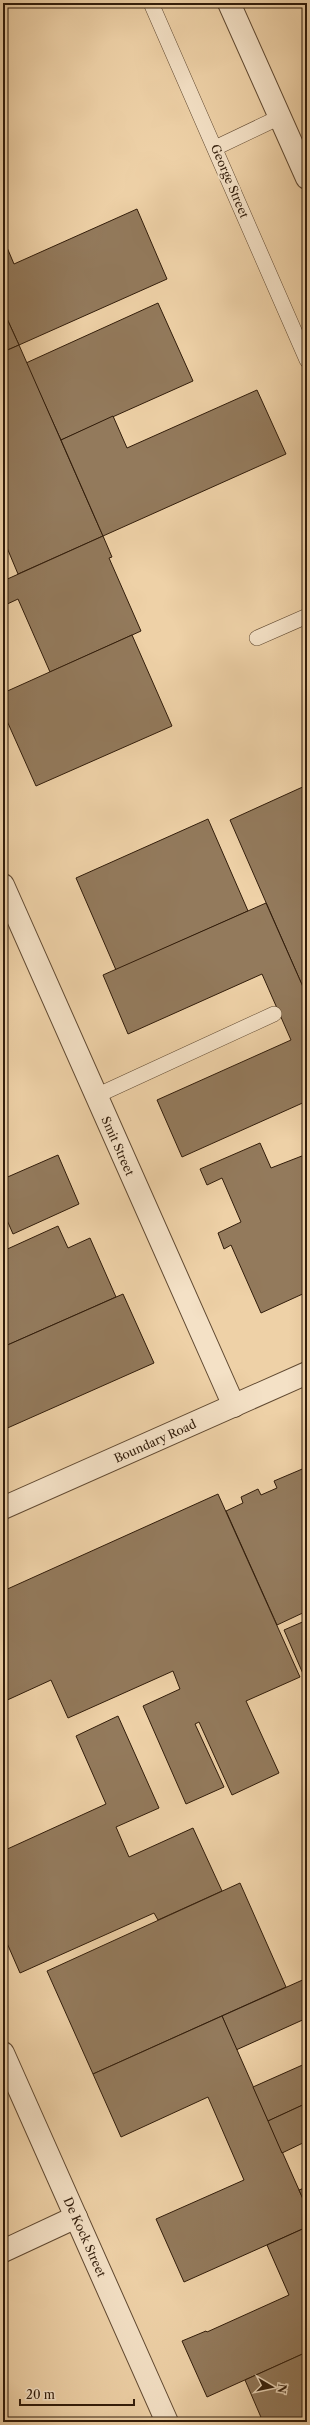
<svg xmlns="http://www.w3.org/2000/svg" width="310" height="2425" font-family="'Libre Caslon Text',serif">
<style>
.building{fill:#937a5c;stroke:#311c0a}
.lines{fill:none;stroke-linecap:round;stroke-linejoin:round}
.service-casing{stroke:#604931;stroke-width:16}
.minor-casing{stroke:#604931;stroke-width:24}
.tertiary-casing{stroke:#604931;stroke-width:24}
.service{stroke:#f4e1c6;stroke-width:15}
.minor{stroke:#f4e1c6;stroke-width:22}
.tertiary{stroke:#f4e1c6;stroke-width:22}
.labels{text-anchor:middle;dominant-baseline:central;stroke-width:4;stroke-linejoin:round;paint-order:stroke}
.street-label{font-size:12px;fill:#311c0a;stroke:#f4e1c6}
</style>
<rect width="100%" height="100%" fill="#eed1a7"/>
<filter id="stains"><feTurbulence type="fractalNoise" baseFrequency=".005" numOctaves="4"/><feColorMatrix values="0 0 0 0 .2 0 0 0 0 .09 0 0 0 0 .02 0 0 0 .5 -.17"/></filter>
<radialGradient id="worn" r=".72"><stop offset=".6" stop-color="#630" stop-opacity="0"/><stop offset="1" stop-color="#630" stop-opacity=".3"/></radialGradient>
<g class="building">
<polygon points="137,209 167,279 19,345 3,310 3,238 14,264"/>
<polygon points="158,303 193,381 61,440 26,363"/>
<polygon points="3,310 19,345 3,352"/>
<polygon points="19,345 103,536 18,574 5,543 3,544 3,352"/>
<polygon points="257,390 286,454 103,536 61,440 113,416 127,448"/>
<polygon points="103,536 112,557 109,558 141,631 50,672 18,599 3,606 3,581"/>
<polygon points="132,635 172,726 36,786 3,712 3,693"/>
<polygon points="307,785 307,994 306,994 230,820"/>
<polygon points="208,819 248,911 116,970 76,878"/>
<polygon points="266,903 307,996 307,1101 182,1157 157,1100 291,1040 262,974 128,1034 103,975"/>
<polygon points="260,1143 271,1168 307,1154 307,1292 261,1313 231,1245 224,1249 218,1233 241,1222 222,1178 207,1185 200,1169"/>
<polygon points="58,1155 79,1204 13,1234 3,1211 3,1179"/>
<polygon points="58,1226 68,1248 90,1238 116,1297 3,1347 3,1251"/>
<polygon points="123,1294 154,1363 3,1430 3,1347"/>
<polygon points="307,1467 307,1611 277,1625 226,1511 243,1503 241,1497 258,1489 261,1495 277,1488 274,1481"/>
<polygon points="218,1494 300,1677 246,1701 279,1773 232,1795 199,1722 195,1724 224,1787 186,1804 143,1706 180,1689 173,1671 68,1718 51,1680 3,1702 3,1591"/>
<polygon points="307,1620 307,1683 284,1630"/>
<polygon points="118,1716 159,1808 116,1827 129,1857 193,1828 222,1891 158,1920 154,1913 20,1973 3,1934 3,1851 106,1804 76,1736"/>
<polygon points="240,1883 286,1987 93,2074 47,1971"/>
<polygon points="307,1978 307,2018 236,2050 222,2016"/>
<polygon points="222,2016 307,2208 307,2227 184,2282 156,2219 244,2180 208,2097 121,2137 93,2074"/>
<polygon points="307,2063 307,2103 268,2121 253,2087"/>
<polygon points="307,2103 307,2141 282,2153 268,2121"/>
<polygon points="307,2187 307,2208 299,2190"/>
<polygon points="307,2227 307,2352 207,2397 182,2341 206,2331 207,2332 289,2295 267,2245"/>
<polygon points="307,2352 307,2422 263,2422 245,2380"/>
</g>
<g class="lines">
<g class="service-casing">
<g id="service">
<polyline points="151,3 307,360"/>
<polyline points="215,148 280,117"/>
<polyline points="257,638 307,616"/>
<polyline points="96,1096 274,1014"/>
</g>
</g>
<g class="minor-casing">
<g id="minor">
<polyline points="3,885 234,1406"/>
<polyline points="3,1508 307,1373"/>
<polyline points="3,2053 167,2422"/>
<polyline points="3,2251 76,2217"/>
</g>
</g>
<g class="tertiary-casing">
<polyline id="tertiary" points="229,3 307,178"/>
</g>
<use href="#service" class="service"/>
<use href="#minor" class="minor"/>
<use href="#tertiary" class="tertiary"/>
</g>
<g class="labels">
<g class="street-label">
<text transform="translate(230 181) rotate(67)">George Street</text>
<text transform="translate(118 1146) rotate(66)">Smit Street</text>
<text transform="translate(155 1441) rotate(-24)">Boundary Road</text>
<text transform="translate(85 2237) rotate(66)">De Kock Street</text>
</g>
</g>
<rect width="310" height="2425" fill="none" stroke="#eed1a7" stroke-width="16"/>
<rect x="4" y="4" width="302" height="2417" fill="none" stroke="#311c0a" stroke-width="2"/>
<rect x="8" y="8" width="294" height="2409" fill="none" stroke="#311c0a"/>
<g transform="translate(272 2387) rotate(99)" stroke="#f4e1c6" stroke-width="3" paint-order="stroke">
<path d="M0-3L7 15L0 10L-7 15Z" fill="#311c0a"/>
<text y="-6" font-size="11" font-weight="bold" text-anchor="middle" fill="#311c0a">N</text>
</g>
<path d="M20 2399v6h114v-6" fill="none" stroke="#311c0a" stroke-width="2"/>
<text x="26" y="2399" font-size="12" fill="#311c0a" stroke="#f4e1c6" stroke-width="3" paint-order="stroke">20 m</text>
<rect width="100%" height="100%" filter="url(#stains)"/>
<rect width="100%" height="100%" fill="url(#worn)"/>
</svg>
